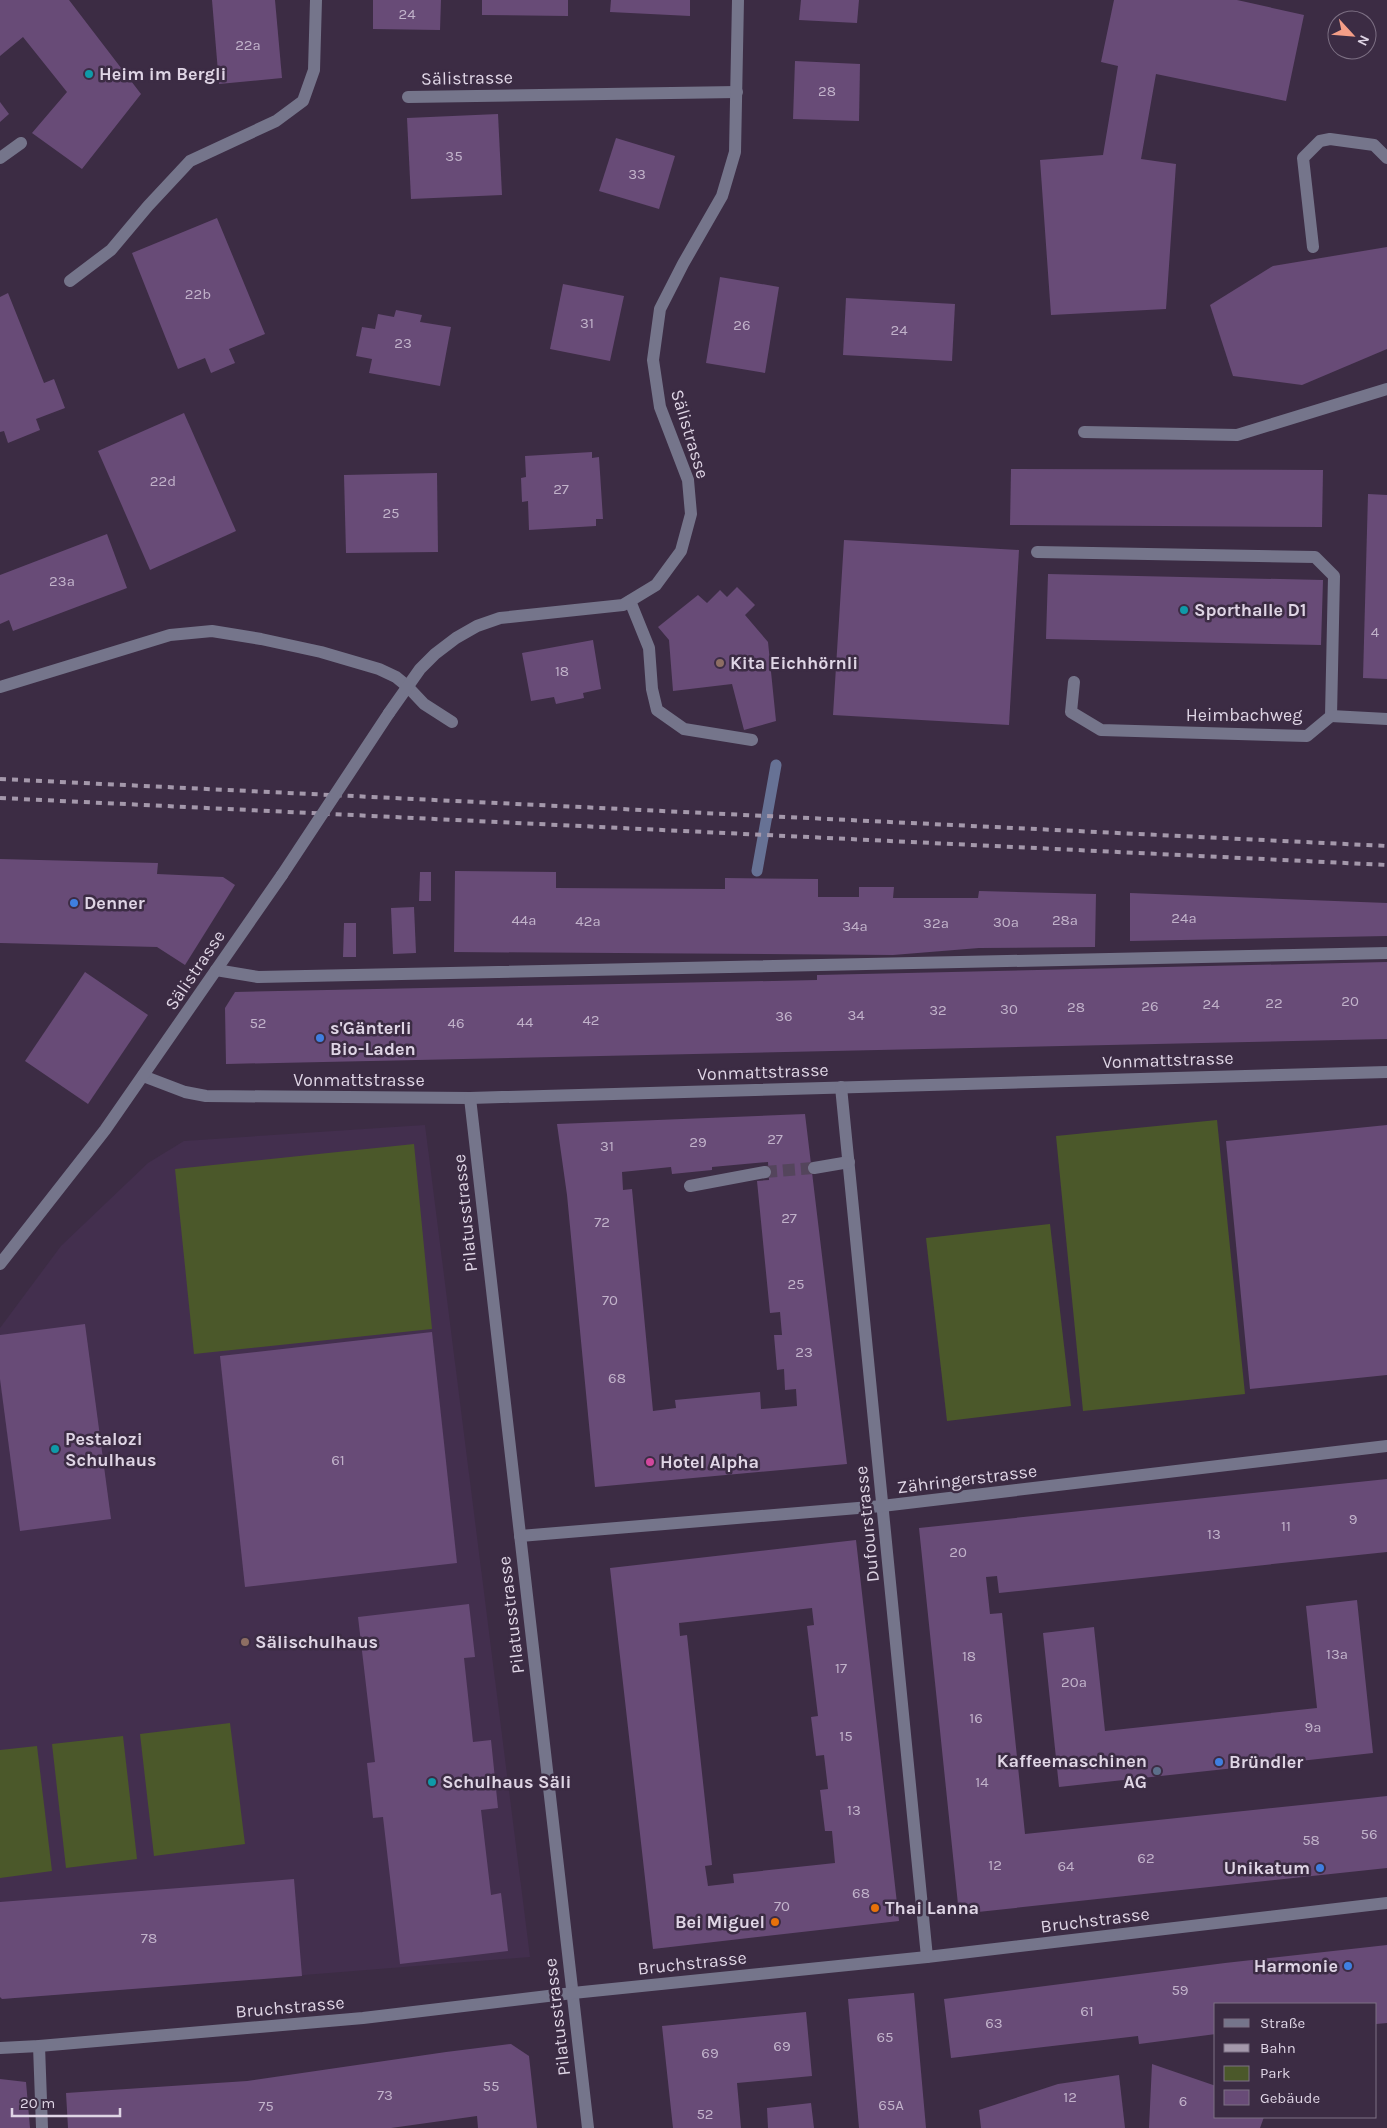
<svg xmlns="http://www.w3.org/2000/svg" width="1387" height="2128" font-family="Karla,sans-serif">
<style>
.built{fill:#432f4e}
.green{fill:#4b582a}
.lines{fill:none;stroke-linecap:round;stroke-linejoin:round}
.stream{stroke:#677295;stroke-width:11}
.building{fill:#684b77;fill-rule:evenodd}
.minor-tunnel{stroke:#54455c;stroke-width:12;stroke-dasharray:12 6;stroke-linecap:butt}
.minor{stroke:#75758b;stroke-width:12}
.rail{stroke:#a498ab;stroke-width:4;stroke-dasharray:6 6;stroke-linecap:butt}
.minor-bridge{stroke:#75758b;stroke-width:12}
.culture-dot{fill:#0f9aa8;stroke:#3c2c44;stroke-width:2}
.education-dot{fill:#8d6e63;stroke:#3c2c44;stroke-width:2}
.shop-dot{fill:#3f7fe0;stroke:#3c2c44;stroke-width:2}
.hotel-dot{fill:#d1479c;stroke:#3c2c44;stroke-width:2}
.service-dot{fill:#5c6f8a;stroke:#3c2c44;stroke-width:2}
.food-dot{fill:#e8710a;stroke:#3c2c44;stroke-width:2}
.labels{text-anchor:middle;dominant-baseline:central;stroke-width:5;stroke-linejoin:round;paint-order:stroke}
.number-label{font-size:15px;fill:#c1b2ca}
.poi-label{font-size:18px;font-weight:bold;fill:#dfd5e5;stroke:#3c2c44;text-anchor:start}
.street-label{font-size:18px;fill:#dfd5e5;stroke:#3c2c44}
</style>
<rect width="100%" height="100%" fill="#3c2c44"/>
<polygon class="built" points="425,1125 530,1957 2,1999 0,1997 0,1328 61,1246 148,1163 184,1141"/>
<g class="green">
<polygon points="1217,1120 1245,1394 1083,1411 1056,1136"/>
<polygon points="414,1144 432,1329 194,1354 175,1169"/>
<polygon points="1050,1224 1071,1406 947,1421 926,1238"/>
<polygon points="230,1723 245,1844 154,1856 140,1734"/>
<polygon points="123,1736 137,1859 66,1868 52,1744"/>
<polygon points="37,1746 52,1871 0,1878 0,1750"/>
</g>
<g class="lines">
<polyline class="stream" points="757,871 776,765"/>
</g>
<g class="building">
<polygon points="0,0 69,0 141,94 82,169 32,133 67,92 23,37 0,56"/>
<polygon points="212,0 275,0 282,78 219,84"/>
<polygon points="373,0 441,0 440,30 373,29"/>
<polygon points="482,0 568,0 568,16 482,15"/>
<polygon points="611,0 690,0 690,16 610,12"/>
<polygon points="801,0 859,0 857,23 799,20"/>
<polygon points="1114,0 1237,0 1304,15 1286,101 1156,74 1141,159 1176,164 1166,309 1051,315 1040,160 1103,155 1118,66 1101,62"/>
<polygon points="795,61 860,64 859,121 793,119"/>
<polygon points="0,102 9,114 0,122"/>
<polygon points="498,114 502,195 411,199 407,118"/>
<polygon points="616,138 675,156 659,209 599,191"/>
<polygon points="217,218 265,334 229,349 235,363 211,373 205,358 178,369 132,253"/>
<polygon points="1387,247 1387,349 1302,385 1233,376 1210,305 1273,266"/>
<polygon points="720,277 779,287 765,373 706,363"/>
<polygon points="563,284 624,296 610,361 550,349"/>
<polygon points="8,293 44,383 54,379 65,408 36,419 40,430 8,443 4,431 0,432 0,297"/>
<polygon points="846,298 955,304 952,361 843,355"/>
<polygon points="396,310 422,315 420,322 451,327 440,386 369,373 372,359 356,356 362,327 375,329 378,314 394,317"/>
<polygon points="184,413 236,531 150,570 98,451"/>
<polygon points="592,452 592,458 599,457 603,519 596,519 596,526 529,530 528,501 522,502 521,478 526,477 525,456"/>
<polygon points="1011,469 1323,470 1322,527 1010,525"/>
<polygon points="437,473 438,552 346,553 344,475"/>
<polygon points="1368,494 1387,495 1387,679 1363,678"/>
<polygon points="107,534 127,588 13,631 9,620 0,624 0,575"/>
<polygon points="844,540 1019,550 1009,725 833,715"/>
<polygon points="1048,574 1323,580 1321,645 1046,639"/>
<polygon points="737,587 755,605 745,615 768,642 776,721 744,730 732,684 673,691 669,640 658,627 698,595 707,603 720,590 727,597"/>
<polygon points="593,640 601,689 583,693 584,698 556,704 554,697 531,701 522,653"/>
<polygon points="0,859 158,863 157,874 223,877 235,885 185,965 157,947 0,943"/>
<polygon points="455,871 556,872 556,888 725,889 725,878 818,879 818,897 859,897 859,887 894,887 893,898 978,898 979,891 1096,894 1095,947 979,948 893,955 454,952"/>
<polygon points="420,872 431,872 431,901 419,901"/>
<polygon points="1130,893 1387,903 1387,936 1130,941"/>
<polygon points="414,907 416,953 393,954 391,908"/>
<polygon points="344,923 356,923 356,957 343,957"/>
<polygon points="1387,962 1387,1039 226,1064 225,1008 235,992 817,980 817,975"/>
<polygon points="85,972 148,1015 88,1104 25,1061"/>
<path d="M805,1114L847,1464L595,1487L567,1195L557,1124ZM768,1162L769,1180L757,1181L770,1313L780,1312L782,1335H774L777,1370L784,1369L785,1390L796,1389L797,1406L761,1409L760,1392L675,1400L676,1408L653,1411L632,1189L623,1190L622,1172L671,1167L672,1174L712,1170V1167Z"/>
<polygon points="1387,1125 1387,1375 1250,1389 1226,1141"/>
<polygon points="85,1324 111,1519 20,1531 0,1379 0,1335"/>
<polygon points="432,1332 457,1563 245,1587 220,1356"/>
<polygon points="1387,1479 1387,1552 999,1593 997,1576 986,1577 990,1614 1002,1613 1025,1834 1387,1796 1387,1868 959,1914 919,1528"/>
<path d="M856,1540L899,1921L653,1949L610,1568ZM812,1608L814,1625L807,1626L818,1716L811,1717L816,1756L824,1755L828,1789L820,1790L825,1831H832L835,1863L733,1874L734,1883L708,1886L705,1866L712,1865L687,1635L680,1636L679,1623Z"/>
<polygon points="1357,1600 1373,1753 1059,1787 1043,1633 1094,1627 1105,1731 1317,1708 1306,1606"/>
<polygon points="469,1604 475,1657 464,1658 473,1742 491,1740 498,1808 481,1810 491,1895 501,1893 508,1951 400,1964 383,1817 373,1818 370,1791 367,1763 375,1762 358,1617"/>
<polygon points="294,1879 302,1976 2,1999 0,1997 0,1902"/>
<polygon points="1387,1945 1387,2023 1376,2024 1376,2004 1216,2004 1216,2034 1139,2044 1138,2036 951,2058 944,1999 1225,1963"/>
<polygon points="914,1993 926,2128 859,2128 848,1999"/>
<polygon points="806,2012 812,2076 737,2083 741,2128 673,2128 662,2026"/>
<polygon points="511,2044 529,2056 537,2128 478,2128 477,2116 391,2128 68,2128 66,2093 247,2081 446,2052"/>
<polygon points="1152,2064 1216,2086 1216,2117 1264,2117 1260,2128 1149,2128"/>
<polygon points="1119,2075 1125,2128 981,2128 979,2110 1058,2084"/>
<polygon points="0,2079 26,2082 30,2128 0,2128"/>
<polygon points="811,2103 814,2128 768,2128 767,2108"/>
</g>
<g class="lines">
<polyline class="minor-tunnel" points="765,1172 814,1168"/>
<g class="minor">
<polyline points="408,97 737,92"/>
<polyline points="0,158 21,143"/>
<polyline points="1313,247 1303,158 1320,141 1330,139 1374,145 1387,158"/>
<polyline points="70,281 111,250 148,206 190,161 276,121 303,101 314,70 316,0"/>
<polyline points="1084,432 1237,435 1387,389"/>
<polyline points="1037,552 1315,557 1334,576 1331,716 1307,736 1101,730 1071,712 1074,682"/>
<polyline points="630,601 649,648 652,689 657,710 684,729 752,740"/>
<polyline points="0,687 170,635 212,631 261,639 321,652 379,669 396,677 407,686 424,704 452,722"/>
<polyline points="389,713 420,669 435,654 456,638 477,626 500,618 623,605 656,585 681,551 691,514 688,480 660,407 653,360 660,309 683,264 722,196 735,152 738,0"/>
<polyline points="1331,716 1387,719"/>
<polyline points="216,970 258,977 1387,953"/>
<polyline points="143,1076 185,1092 206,1096 470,1098 1387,1072"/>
<polyline points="841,1087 927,1957"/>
<polyline points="470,1098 588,2128"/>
<polyline points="814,1168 849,1162"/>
<polyline points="690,1186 765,1172"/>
<polyline points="0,1264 105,1130 282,875"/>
<polyline points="520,1536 882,1506 1387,1446"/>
<polyline points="39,2046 42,2128"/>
<polyline points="0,2048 39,2046 363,2018 573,1993 927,1957 1387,1903"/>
</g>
<g class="rail">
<polyline points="0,779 1387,846"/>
<polyline points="0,798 1387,865"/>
</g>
<polyline class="minor-bridge" points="282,875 389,713"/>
</g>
<g class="culture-dot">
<circle cx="89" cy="74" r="5"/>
<circle cx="1184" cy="610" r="5"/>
<circle cx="55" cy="1449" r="5"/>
<circle cx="432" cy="1782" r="5"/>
</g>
<g class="education-dot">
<circle cx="720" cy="663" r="5"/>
<circle cx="245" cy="1642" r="5"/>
</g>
<g class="shop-dot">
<circle cx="74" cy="903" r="5"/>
<circle cx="320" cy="1038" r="5"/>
<circle cx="1219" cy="1762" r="5"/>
<circle cx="1320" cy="1868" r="5"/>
<circle cx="1348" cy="1966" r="5"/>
</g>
<circle class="hotel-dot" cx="650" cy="1462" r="5"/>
<circle class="service-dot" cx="1157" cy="1771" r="5"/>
<g class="food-dot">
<circle cx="875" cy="1908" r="5"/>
<circle cx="775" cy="1922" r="5"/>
</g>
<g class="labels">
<g class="number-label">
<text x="407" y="14">24</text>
<text x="248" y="45">22a</text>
<text x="827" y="91">28</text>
<text x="454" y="156">35</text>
<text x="637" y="174">33</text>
<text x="198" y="294">22b</text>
<text x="587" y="323">31</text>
<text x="742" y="325">26</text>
<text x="899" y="330">24</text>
<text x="403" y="343">23</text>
<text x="163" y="481">22d</text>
<text x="561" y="489">27</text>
<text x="391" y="513">25</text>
<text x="62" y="581">23a</text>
<text x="1375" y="632">4</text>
<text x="562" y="671">18</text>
<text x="1184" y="918">24a</text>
<text x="524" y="920">44a</text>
<text x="1065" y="920">28a</text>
<text x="588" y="921">42a</text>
<text x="1006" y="922">30a</text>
<text x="936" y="923">32a</text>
<text x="855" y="926">34a</text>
<text x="1350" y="1001">20</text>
<text x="1274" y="1003">22</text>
<text x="1211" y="1004">24</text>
<text x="1150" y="1006">26</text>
<text x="1076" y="1007">28</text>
<text x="1009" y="1009">30</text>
<text x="938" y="1010">32</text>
<text x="856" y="1015">34</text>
<text x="784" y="1016">36</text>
<text x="591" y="1020">42</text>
<text x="525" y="1022">44</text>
<text x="258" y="1023">52</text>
<text x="456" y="1023">46</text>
<text x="775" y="1139">27</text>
<text x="698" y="1142">29</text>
<text x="607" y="1146">31</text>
<text x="789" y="1218">27</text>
<text x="602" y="1222">72</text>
<text x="796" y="1284">25</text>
<text x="610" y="1300">70</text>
<text x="804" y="1352">23</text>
<text x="617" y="1378">68</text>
<text x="338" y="1460">61</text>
<text x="1353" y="1519">9</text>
<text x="1286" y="1526">11</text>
<text x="1214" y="1534">13</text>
<text x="958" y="1552">20</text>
<text x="1337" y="1654">13a</text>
<text x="969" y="1656">18</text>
<text x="841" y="1668">17</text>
<text x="1074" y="1682">20a</text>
<text x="976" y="1718">16</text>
<text x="1313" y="1727">9a</text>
<text x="846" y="1736">15</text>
<text x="982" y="1782">14</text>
<text x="854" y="1810">13</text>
<text x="1369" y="1834">56</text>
<text x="1311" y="1840">58</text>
<text x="1146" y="1858">62</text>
<text x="995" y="1865">12</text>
<text x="1066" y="1866">64</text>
<text x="861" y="1893">68</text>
<text x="782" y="1906">70</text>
<text x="149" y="1938">78</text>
<text x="1180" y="1990">59</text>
<text x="1087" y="2011">61</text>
<text x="994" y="2023">63</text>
<text x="885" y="2037">65</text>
<text x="782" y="2046">69</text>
<text x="710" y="2053">69</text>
<text x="491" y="2086">55</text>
<text x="385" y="2095">73</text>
<text x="1070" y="2097">12</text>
<text x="1183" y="2101">6</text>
<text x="891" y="2105">65A</text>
<text x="266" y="2106">75</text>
<text x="705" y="2114">52</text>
</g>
<g class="poi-label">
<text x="99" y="74">Heim im Bergli</text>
<text x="1194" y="610">Sporthalle D1</text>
<text x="730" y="663">Kita Eichhörnli</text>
<text x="84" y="903">Denner</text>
<text x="330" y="1028">s'Gänterli<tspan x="330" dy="21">Bio-Laden</tspan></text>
<text x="65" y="1439">Pestalozi<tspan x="65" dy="21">Schulhaus</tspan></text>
<text x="660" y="1462">Hotel Alpha</text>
<text x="255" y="1642">Sälischulhaus</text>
<text x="1147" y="1761" text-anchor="end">Kaffeemaschinen<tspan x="1147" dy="21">AG</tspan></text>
<text x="1229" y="1762">Bründler</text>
<text x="442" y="1782">Schulhaus Säli</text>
<text x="1310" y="1868" text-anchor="end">Unikatum</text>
<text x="885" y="1908">Thai Lanna</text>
<text x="765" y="1922" text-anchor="end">Bei Miguel</text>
<text x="1338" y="1966" text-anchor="end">Harmonie</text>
</g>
<g class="street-label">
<text transform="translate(467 78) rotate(-1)">Sälistrasse</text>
<text transform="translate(690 434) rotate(73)">Sälistrasse</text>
<text x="1244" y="715">Heimbachweg</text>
<text transform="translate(195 970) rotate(-56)">Sälistrasse</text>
<text transform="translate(1168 1060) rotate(-2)">Vonmattstrasse</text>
<text transform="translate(763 1072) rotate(-2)">Vonmattstrasse</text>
<text x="359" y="1080">Vonmattstrasse</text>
<text transform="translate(465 1213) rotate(-96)">Pilatusstrasse</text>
<text transform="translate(967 1479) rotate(-7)">Zähringerstrasse</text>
<text transform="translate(867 1524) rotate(-96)">Dufourstrasse</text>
<text transform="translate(511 1615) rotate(-97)">Pilatusstrasse</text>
<text transform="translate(1095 1920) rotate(-7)">Bruchstrasse</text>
<text transform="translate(692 1963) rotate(-6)">Bruchstrasse</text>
<text transform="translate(290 2007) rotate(-5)">Bruchstrasse</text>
<text transform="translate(557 2017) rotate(-97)">Pilatusstrasse</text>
</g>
</g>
<rect x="1214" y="2003" width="162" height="115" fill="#3c2c44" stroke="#7d7084"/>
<rect x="1224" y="2019" width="25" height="8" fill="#75758b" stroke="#7d7084"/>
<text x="1260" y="2028" font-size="15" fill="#dfd5e5">Straße</text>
<rect x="1224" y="2044" width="25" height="8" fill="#a498ab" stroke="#7d7084"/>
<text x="1260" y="2053" font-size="15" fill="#dfd5e5">Bahn</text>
<rect x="1224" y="2066" width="25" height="15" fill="#4b582a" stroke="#7d7084"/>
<text x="1260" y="2078" font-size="15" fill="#dfd5e5">Park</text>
<rect x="1224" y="2090" width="25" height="15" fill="#684b77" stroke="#7d7084"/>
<text x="1260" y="2103" font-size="15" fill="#dfd5e5">Gebäude</text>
<g transform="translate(1352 35) rotate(116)"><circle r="24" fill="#3c2c44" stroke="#7d7084"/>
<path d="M0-4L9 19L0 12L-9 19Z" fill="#f49e87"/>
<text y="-8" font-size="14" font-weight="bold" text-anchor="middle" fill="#dfd5e5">N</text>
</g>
<path d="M12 2108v8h108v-8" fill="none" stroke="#dfd5e5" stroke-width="2.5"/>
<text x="20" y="2108" font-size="15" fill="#dfd5e5" stroke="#3c2c44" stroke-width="4" paint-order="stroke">20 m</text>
</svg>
